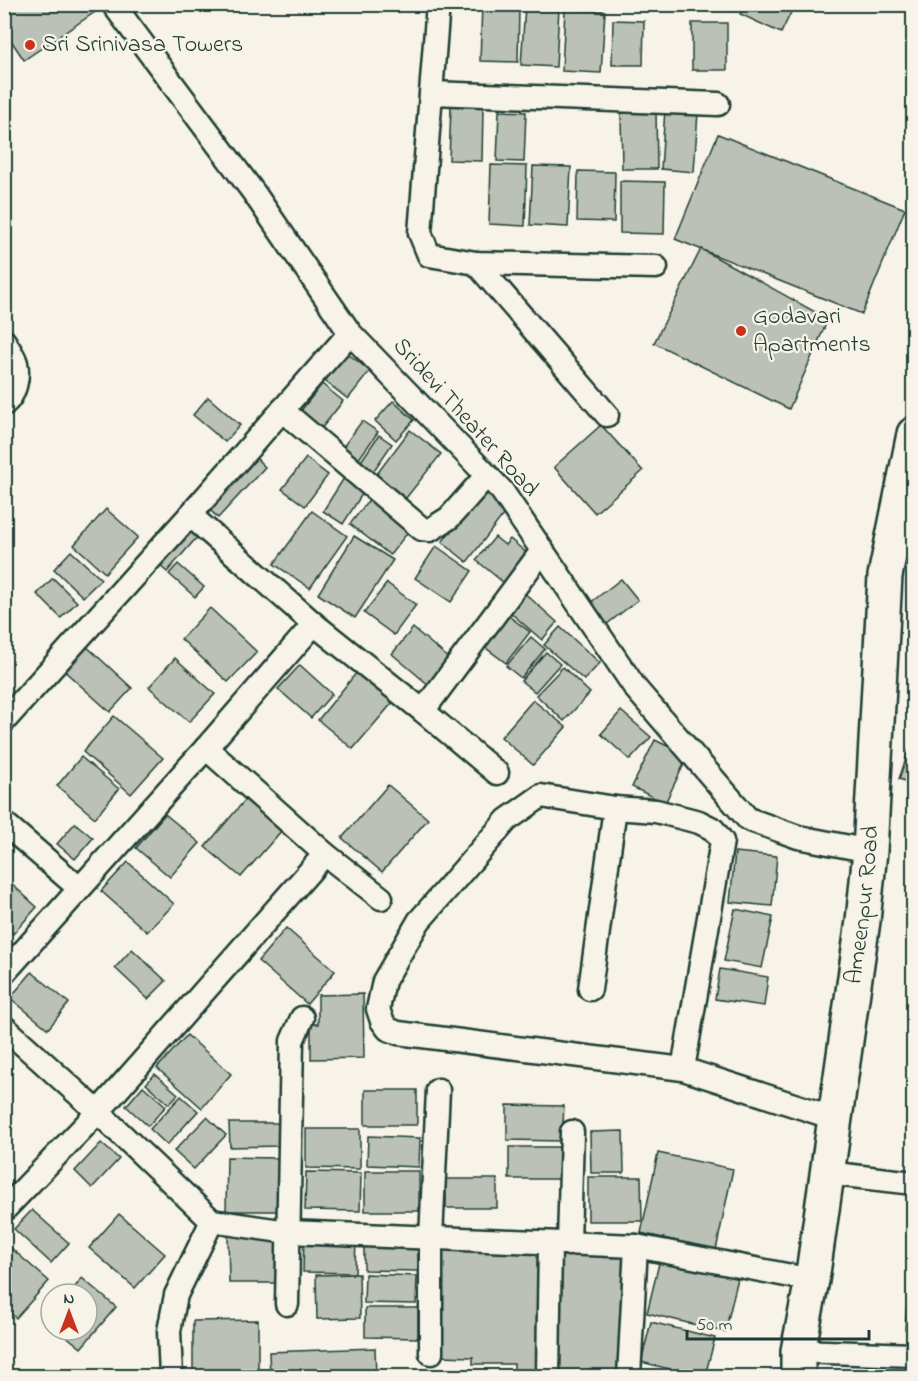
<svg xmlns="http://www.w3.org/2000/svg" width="918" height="1381" font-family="'Indie Flower',sans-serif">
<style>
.building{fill:#bbc1b6;stroke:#1f3d34;stroke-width:1.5}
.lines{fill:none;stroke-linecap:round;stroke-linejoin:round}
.street-casing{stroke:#1f3d34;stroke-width:27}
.secondary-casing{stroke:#1f3d34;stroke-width:38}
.street{stroke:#f7f3e8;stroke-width:22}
.secondary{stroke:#f7f3e8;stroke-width:33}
.poi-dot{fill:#c8321e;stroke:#f7f3e8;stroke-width:2}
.labels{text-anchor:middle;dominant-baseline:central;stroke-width:4.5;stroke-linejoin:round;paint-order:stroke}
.poi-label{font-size:24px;fill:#1f3d34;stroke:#f7f3e8;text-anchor:start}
.street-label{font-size:24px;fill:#1f3d34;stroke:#f7f3e8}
</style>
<rect width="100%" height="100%" fill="#f7f3e8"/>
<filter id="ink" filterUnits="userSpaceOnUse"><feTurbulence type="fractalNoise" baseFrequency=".0167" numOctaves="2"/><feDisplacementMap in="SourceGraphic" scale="12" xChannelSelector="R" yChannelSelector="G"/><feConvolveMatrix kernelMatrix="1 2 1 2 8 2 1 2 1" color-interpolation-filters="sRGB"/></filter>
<g filter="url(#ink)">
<g class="building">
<polygon points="4,4 99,4 101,8 24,60 4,30"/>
<polygon points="482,4 519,5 518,62 480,61"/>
<polygon points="654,4 689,4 689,10 654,9"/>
<polygon points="697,4 736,4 736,11 697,10"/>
<polygon points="745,4 795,4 781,33 740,14"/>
<polygon points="525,6 559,7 556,67 521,65"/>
<polygon points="565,9 605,11 601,73 562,71"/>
<polygon points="613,20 644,21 643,65 612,65"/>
<rect x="692" y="23" width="35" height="47"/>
<polygon points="451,106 483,107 482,161 449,160"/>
<polygon points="665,109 698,112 694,172 661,169"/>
<polygon points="499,111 526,112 524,162 497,161"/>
<polygon points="656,112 657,169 622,169 621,113"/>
<polygon points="718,134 905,209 862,314 675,239"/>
<polygon points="491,165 527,166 525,226 489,224"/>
<polygon points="533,166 571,167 568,227 530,225"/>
<polygon points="578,171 615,172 614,222 577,221"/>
<polygon points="620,181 665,182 664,234 620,233"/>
<polygon points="701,249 828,319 789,409 654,343"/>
<polygon points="347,353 370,371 348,399 325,381"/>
<polygon points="322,384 343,401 321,429 299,413"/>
<polygon points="208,397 240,425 225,442 193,415"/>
<polygon points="393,401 414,420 396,440 375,421"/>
<polygon points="362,421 378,432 356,463 340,451"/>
<polygon points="601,425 643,471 595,513 554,467"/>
<polygon points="410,430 441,454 406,498 376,475"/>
<polygon points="379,435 392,444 372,473 359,464"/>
<polygon points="255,457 265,467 218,518 208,508"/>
<polygon points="306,458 328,475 305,506 282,489"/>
<polygon points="344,478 364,491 343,524 323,511"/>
<polygon points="485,487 510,506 467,562 442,542"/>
<polygon points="372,496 412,527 390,555 350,524"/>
<polygon points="106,509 138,537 105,573 74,545"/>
<polygon points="312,511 347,536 310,588 274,564"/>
<polygon points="191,529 198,536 167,572 159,565"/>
<polygon points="354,536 393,560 355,618 318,594"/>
<polygon points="495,537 505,545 510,539 528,554 504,583 476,560"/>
<polygon points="436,546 472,571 451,602 415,578"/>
<polygon points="71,551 101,579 83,597 54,569"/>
<polygon points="178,564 204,587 195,597 169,574"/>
<polygon points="53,578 77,602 61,618 37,594"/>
<polygon points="621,579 638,600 607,624 590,603"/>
<polygon points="387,583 416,605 394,635 364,613"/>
<polygon points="521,590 557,622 542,640 505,608"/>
<polygon points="210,608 257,652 228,682 181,639"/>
<polygon points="506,614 530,632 506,663 482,645"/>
<polygon points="560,627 600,663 584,680 544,645"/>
<polygon points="413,628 451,660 430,686 392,654"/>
<polygon points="531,637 545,649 521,678 506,666"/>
<polygon points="84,644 132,688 110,712 61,668"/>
<polygon points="546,652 560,664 535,692 521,681"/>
<polygon points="175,658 215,694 189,722 149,687"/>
<polygon points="300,665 332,694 311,718 278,689"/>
<polygon points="563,667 590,693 564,721 536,695"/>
<polygon points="357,672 393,702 353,749 318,720"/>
<polygon points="533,700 566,727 533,765 501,737"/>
<polygon points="621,711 651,737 630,760 601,734"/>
<polygon points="114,716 163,758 131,794 83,752"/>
<polygon points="914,735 914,784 899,779"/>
<polygon points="655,740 688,756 665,803 632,787"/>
<polygon points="81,757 119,789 95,818 57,786"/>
<polygon points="388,785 428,819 382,872 342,838"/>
<polygon points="245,800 282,830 241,877 205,847"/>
<polygon points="165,814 200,843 170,877 136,848"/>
<polygon points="75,823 93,838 75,859 57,844"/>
<polygon points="735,852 777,856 772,906 730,902"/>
<polygon points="128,862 174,904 147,932 101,891"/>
<polygon points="4,877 37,907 13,934 4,926"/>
<polygon points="735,909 773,917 762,968 724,961"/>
<polygon points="286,928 335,971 307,1004 258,961"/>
<polygon points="132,949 166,981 148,999 115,968"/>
<polygon points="720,969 768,977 764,1006 715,999"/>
<polygon points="32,972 69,1003 48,1029 10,998"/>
<polygon points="363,994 364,1058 311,1059 311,1024 318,1024 318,995"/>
<polygon points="187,1035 231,1074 202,1108 157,1068"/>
<polygon points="155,1074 178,1094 169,1104 146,1084"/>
<polygon points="143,1086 166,1106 148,1126 126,1106"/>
<rect x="365" y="1090" width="52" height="35"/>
<polygon points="181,1096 198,1111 167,1145 150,1129"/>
<polygon points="507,1105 564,1106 562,1141 507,1140"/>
<polygon points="207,1117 226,1135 194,1169 174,1151"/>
<polygon points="229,1123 278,1123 279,1146 230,1147"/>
<polygon points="306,1129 360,1129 360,1169 306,1168"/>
<polygon points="623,1131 624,1173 591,1173 590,1132"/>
<polygon points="368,1136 420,1138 419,1167 367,1165"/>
<polygon points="101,1143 119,1159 92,1188 75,1171"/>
<rect x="509" y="1147" width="50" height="32"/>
<polygon points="658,1153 733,1169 716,1250 641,1233"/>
<polygon points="227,1157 278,1158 277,1211 226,1211"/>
<rect x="365" y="1171" width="54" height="40"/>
<polygon points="306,1172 361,1173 360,1211 305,1210"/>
<polygon points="588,1177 641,1177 642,1221 588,1221"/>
<rect x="446" y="1179" width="51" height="29"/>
<polygon points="32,1210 69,1243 51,1263 14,1229"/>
<polygon points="119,1214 165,1254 135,1288 89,1248"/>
<polygon points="282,1233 282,1283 229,1283 228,1234"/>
<polygon points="304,1236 356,1237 355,1273 303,1272"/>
<polygon points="4,1242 49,1281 16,1318 4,1308"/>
<polygon points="364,1243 418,1244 418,1271 364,1270"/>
<polygon points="440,1247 542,1249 540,1376 514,1376 514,1364 473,1364 473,1357 439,1356"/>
<polygon points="561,1252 623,1253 621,1376 559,1376"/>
<polygon points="661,1255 739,1274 725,1332 647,1313"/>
<polygon points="359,1274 360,1318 317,1319 316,1275"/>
<polygon points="365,1274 417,1276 416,1304 364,1303"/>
<polygon points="82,1278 116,1307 81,1348 59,1330 87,1330 87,1294 79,1294 81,1292 75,1287"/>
<polygon points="909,1278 914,1279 914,1329 905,1329"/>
<polygon points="365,1308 418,1308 418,1338 365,1337"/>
<polygon points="258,1320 258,1376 193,1376 193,1321"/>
<polygon points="651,1322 715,1338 705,1376 698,1376 641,1362"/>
<polygon points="375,1348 376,1376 270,1376 269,1352"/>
</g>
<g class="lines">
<g class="street-casing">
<g id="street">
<polyline points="113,4 254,193 350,333 502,491 636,689 748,819 798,837 870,851"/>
<polyline points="438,4 420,233 429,255 476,263 656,267"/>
<polyline points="432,93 718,104"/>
<polyline points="476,263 607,415"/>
<path d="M4,341C8,348 14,356 16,363C19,377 15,395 4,404"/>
<polyline points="282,410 422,529 430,530 449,518 487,475"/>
<polyline points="190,515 314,624 423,711 497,773"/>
<polyline points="423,711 542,551"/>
<polyline points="4,721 190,515 350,333"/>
<polyline points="4,823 79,888"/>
<polyline points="325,854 381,898"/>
<polyline points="4,973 206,748 314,624"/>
<polyline points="590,989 615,808"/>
<polyline points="4,1027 98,1112 212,1221 288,1232 636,1246 812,1280"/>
<polyline points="683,1069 722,841 713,829 699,822 656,811 615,808 541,796 507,820 419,921 384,981 378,1009 382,1021 388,1029 398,1033 683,1069 834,1118"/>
<polyline points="826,1173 914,1183"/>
<polyline points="4,1210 98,1112 325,854 206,748"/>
<polyline points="569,1244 572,1132"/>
<polyline points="287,1304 292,1041 302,1018"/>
<polyline points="798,1351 914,1355"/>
<polyline points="431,1353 431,1238 438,1090"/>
<polyline points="171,1376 169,1331 176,1295 212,1221"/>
<polyline points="548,1376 550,1243"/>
<polyline points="629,1376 636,1246"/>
</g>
</g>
<g class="secondary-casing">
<g id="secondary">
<path id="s1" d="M798,1376V1351L812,1280L863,921L870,851L885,576L914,434"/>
</g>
</g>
<use href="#street" class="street"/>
<use href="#secondary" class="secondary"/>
</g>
</g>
<g class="poi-dot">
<circle cx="30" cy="45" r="6"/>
<circle cx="741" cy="331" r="6"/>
</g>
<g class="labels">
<g class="poi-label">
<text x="42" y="45">Sri Srinivasa Towers</text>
<text x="753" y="317">Godavari<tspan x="753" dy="28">Apartments</tspan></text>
</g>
<g class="street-label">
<text transform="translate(465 418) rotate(48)">Sridevi Theater Road</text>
<text stroke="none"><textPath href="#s1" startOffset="476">Ameenpur Road</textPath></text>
</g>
</g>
<rect width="918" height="1381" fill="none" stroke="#f7f3e8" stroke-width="24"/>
<rect x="12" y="12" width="894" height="1357" fill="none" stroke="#1f3d34" stroke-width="2" filter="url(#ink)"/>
<g transform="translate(69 1312)"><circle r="28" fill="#f7f3e8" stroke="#a1aaa0" stroke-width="1.5"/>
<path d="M0-4.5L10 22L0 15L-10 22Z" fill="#c8321e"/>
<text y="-9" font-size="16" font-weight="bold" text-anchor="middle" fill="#1f3d34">N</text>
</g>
<path d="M687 1330v9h182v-9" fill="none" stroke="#1f3d34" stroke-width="3"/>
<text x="696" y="1330" font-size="18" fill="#1f3d34" stroke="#f7f3e8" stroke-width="4.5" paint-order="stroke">50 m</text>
</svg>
